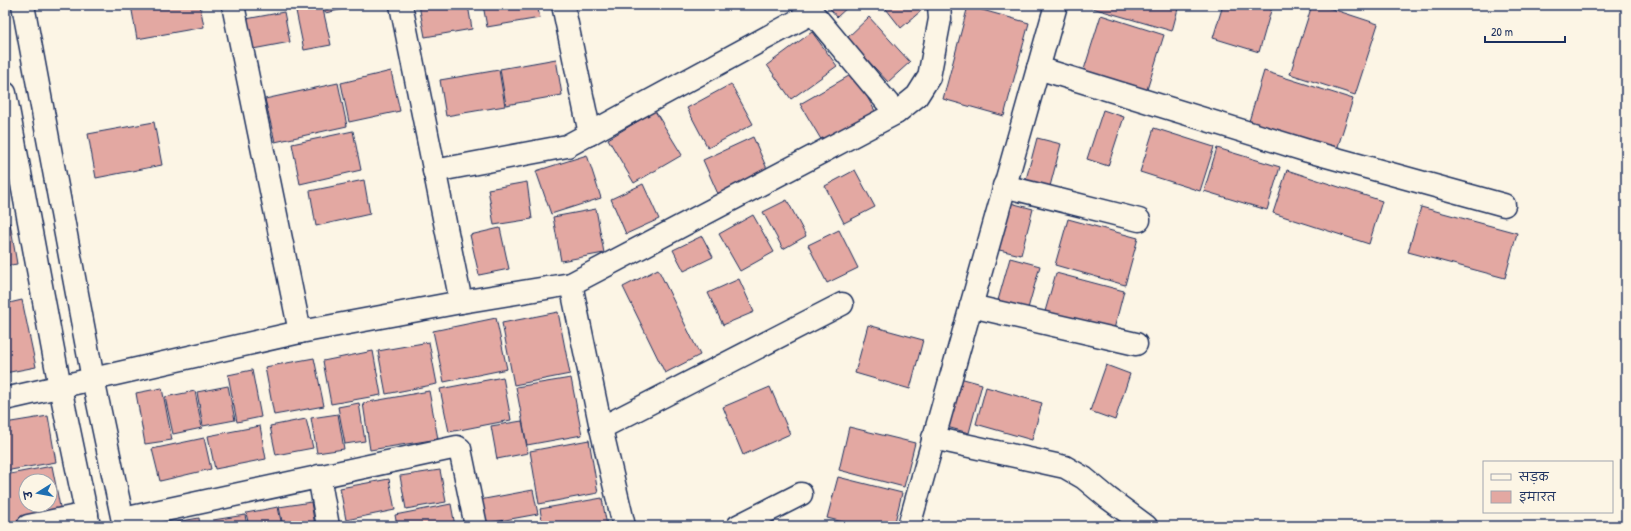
<svg xmlns="http://www.w3.org/2000/svg" width="1631" height="531" font-family="'Patrick Hand','Playpen Sans Deva',sans-serif">
<style>
.building{fill:#e3a8a2;stroke:#1b2f5e;fill-rule:evenodd}
.lines{fill:none;stroke-linecap:round;stroke-linejoin:round}
.street-casing{stroke:#1b2f5e;stroke-width:25}
.secondary-casing{stroke:#1b2f5e;stroke-width:25}
.street{stroke:#fcf5e5;stroke-width:22}
.secondary{stroke:#fcf5e5;stroke-width:22}
</style>
<rect width="100%" height="100%" fill="#fcf5e5"/>
<filter id="ink" filterUnits="userSpaceOnUse"><feTurbulence type="fractalNoise" baseFrequency=".025" numOctaves="2"/><feDisplacementMap in="SourceGraphic" scale="8" xChannelSelector="R" yChannelSelector="G"/><feConvolveMatrix kernelMatrix="1 2 1 2 8 2 1 2 1" color-interpolation-filters="sRGB"/></filter>
<g filter="url(#ink)">
<g class="building">
<polygon points="131,5 200,5 204,27 137,39"/>
<polygon points="302,5 322,5 331,45 304,50 295,6"/>
<polygon points="324,5 363,5 325,13"/>
<polygon points="419,5 468,5 472,29 425,37"/>
<polygon points="483,5 537,5 540,18 487,27"/>
<polygon points="827,5 850,5 837,17"/>
<polygon points="883,5 917,5 922,10 901,28"/>
<polygon points="1082,5 1179,5 1172,31"/>
<polygon points="1223,5 1267,5 1272,7 1259,52 1213,38"/>
<polygon points="1312,5 1320,5 1378,24 1355,95 1290,74"/>
<polygon points="968,6 1029,23 1004,116 943,99"/>
<polygon points="284,12 290,42 253,49 246,19"/>
<polygon points="1101,15 1164,35 1145,96 1082,76"/>
<polygon points="869,17 910,62 888,82 847,38"/>
<polygon points="812,32 837,66 791,99 767,65"/>
<polygon points="556,59 562,95 506,105 500,69"/>
<polygon points="499,70 505,106 446,116 440,80"/>
<polygon points="391,71 400,111 349,122 341,83"/>
<polygon points="1264,71 1353,99 1335,156 1247,128"/>
<polygon points="854,73 875,111 822,141 800,104"/>
<polygon points="338,83 347,126 275,142 265,99"/>
<polygon points="731,84 753,124 708,148 687,108"/>
<polygon points="1103,110 1124,117 1108,166 1087,159"/>
<polygon points="655,111 682,155 634,183 608,139"/>
<polygon points="154,122 162,165 96,178 88,134"/>
<polygon points="1154,128 1214,147 1200,191 1140,172"/>
<polygon points="353,131 361,170 300,184 292,144"/>
<polygon points="753,137 768,171 718,194 703,160"/>
<polygon points="1037,138 1061,144 1048,194 1024,187"/>
<polygon points="1217,148 1280,167 1267,210 1204,191"/>
<polygon points="587,155 601,198 551,214 536,171"/>
<polygon points="855,170 875,207 844,223 825,186"/>
<polygon points="1287,170 1382,201 1369,244 1273,213"/>
<polygon points="364,180 370,214 316,226 310,191"/>
<polygon points="527,182 532,219 494,225 488,189"/>
<polygon points="643,184 659,219 626,234 611,199"/>
<polygon points="787,200 806,236 783,249 763,212"/>
<polygon points="1007,202 1033,209 1021,255 995,249"/>
<polygon points="1421,207 1517,233 1505,278 1408,252"/>
<polygon points="596,209 604,253 561,261 553,217"/>
<polygon points="753,215 774,252 740,271 719,234"/>
<polygon points="1068,219 1138,238 1125,285 1055,265"/>
<polygon points="10,223 17,264 5,266 5,224"/>
<polygon points="500,228 509,269 479,275 470,235"/>
<polygon points="839,230 858,268 827,283 808,245"/>
<polygon points="702,236 713,257 684,271 673,250"/>
<polygon points="1010,258 1040,266 1027,312 997,304"/>
<polygon points="658,269 700,355 665,373 623,287"/>
<polygon points="1056,273 1124,291 1113,333 1044,315"/>
<polygon points="739,279 754,312 723,325 708,293"/>
<polygon points="22,300 36,367 5,373 5,304"/>
<polygon points="558,312 570,374 514,385 502,323"/>
<polygon points="496,318 507,369 444,382 433,331"/>
<polygon points="868,325 923,340 910,389 855,373"/>
<polygon points="429,342 437,384 386,394 378,351"/>
<polygon points="373,351 381,395 331,404 323,361"/>
<polygon points="314,358 324,406 274,415 265,367"/>
<polygon points="1106,365 1130,374 1115,420 1090,411"/>
<polygon points="252,370 261,417 237,422 228,375"/>
<polygon points="503,377 511,420 449,432 440,389"/>
<polygon points="956,377 982,384 969,433 943,426"/>
<polygon points="571,378 582,435 527,445 516,387"/>
<polygon points="228,386 235,420 203,426 197,392"/>
<polygon points="770,387 790,434 743,455 723,407"/>
<polygon points="986,387 1042,403 1032,440 976,424"/>
<polygon points="162,388 172,440 145,444 136,393"/>
<polygon points="195,391 202,428 173,434 165,397"/>
<polygon points="429,391 438,439 370,450 363,403"/>
<polygon points="359,403 365,441 345,444 338,407"/>
<polygon points="338,414 344,449 317,453 311,418"/>
<polygon points="48,416 56,462 5,471 5,423"/>
<polygon points="306,419 313,448 276,455 270,426"/>
<polygon points="522,421 528,453 497,459 491,426"/>
<polygon points="260,426 266,459 215,469 208,436"/>
<polygon points="849,427 915,443 904,487 839,470"/>
<polygon points="204,438 211,469 160,481 152,449"/>
<polygon points="589,440 598,493 539,504 530,451"/>
<path d="M52,466L62,517L14,526H5V475ZM26,481H50V505H26Z"/>
<polygon points="440,470 446,502 406,509 400,476"/>
<polygon points="838,477 902,493 894,526 859,526 827,518"/>
<polygon points="389,479 395,510 346,520 340,488"/>
<polygon points="533,490 538,514 478,525 474,501"/>
<polygon points="602,498 607,526 543,526 540,509"/>
<polygon points="311,502 315,526 283,526 279,507"/>
<polygon points="451,504 455,526 397,526 395,515"/>
<polygon points="278,507 282,526 249,526 246,513"/>
<polygon points="245,515 247,526 214,526 213,520"/>
<polygon points="199,518 200,526 154,526"/>
</g>
<g class="lines">
<g class="street-casing">
<g id="street">
<polyline points="233,5 300,332"/>
<polyline points="401,5 461,302"/>
<polyline points="563,5 590,134"/>
<polyline points="806,5 896,113 917,96 929,77 940,19 939,5"/>
<polyline points="1038,68 1308,151 1504,205"/>
<polyline points="434,171 567,146 812,13"/>
<polyline points="1004,186 1139,220"/>
<polyline points="571,284 601,428 624,526"/>
<polyline points="971,306 1136,344"/>
<polyline points="5,399 300,332 461,302 571,284 896,113"/>
<polyline points="601,428 842,304"/>
<polyline points="933,438 1065,467 1084,478 1108,498 1146,526"/>
<polyline points="319,476 328,526"/>
<polyline points="123,519 457,447 460,449 476,526"/>
<polyline points="28,526 87,514"/>
<polyline points="738,526 801,494"/>
<polyline points="909,526 1056,5"/>
</g>
</g>
<g class="secondary-casing">
<g id="secondary">
<polyline points="23,5 93,379 124,526"/>
<polyline points="5,93 60,387 89,526"/>
</g>
</g>
<use href="#street" class="street"/>
<use href="#secondary" class="secondary"/>
</g>
</g>
<rect width="1631" height="531" fill="none" stroke="#fcf5e5" stroke-width="20"/>
<rect x="10" y="10" width="1611" height="511" fill="none" stroke="#1b2f5e" stroke-width="1.5" filter="url(#ink)"/>
<rect x="1483" y="461" width="130" height="52" fill="#fcf5e5" stroke="#a2a6af"/>
<rect x="1491" y="474" width="20" height="6" fill="#fcf5e5" stroke="#a2a6af"/>
<text x="1519" y="481" font-size="12" fill="#1b2f5e">सड़क</text>
<rect x="1491" y="491" width="20" height="12" fill="#e3a8a2" stroke="#a2a6af"/>
<text x="1519" y="501" font-size="12" fill="#1b2f5e">इमारत</text>
<g transform="translate(38 493) rotate(259)"><circle r="19" fill="#fcf5e5" stroke="#a2a6af"/>
<path d="M0-3L7 15L0 10L-7 15Z" fill="#1f6fb2"/>
<text y="-6" font-size="11" font-weight="bold" text-anchor="middle" fill="#1b2f5e">उ</text>
</g>
<path d="M1485 36v6h80v-6" fill="none" stroke="#1b2f5e" stroke-width="2"/>
<text x="1491" y="36" font-size="12" fill="#1b2f5e" stroke="#fcf5e5" stroke-width="3" paint-order="stroke">20 m</text>
</svg>
